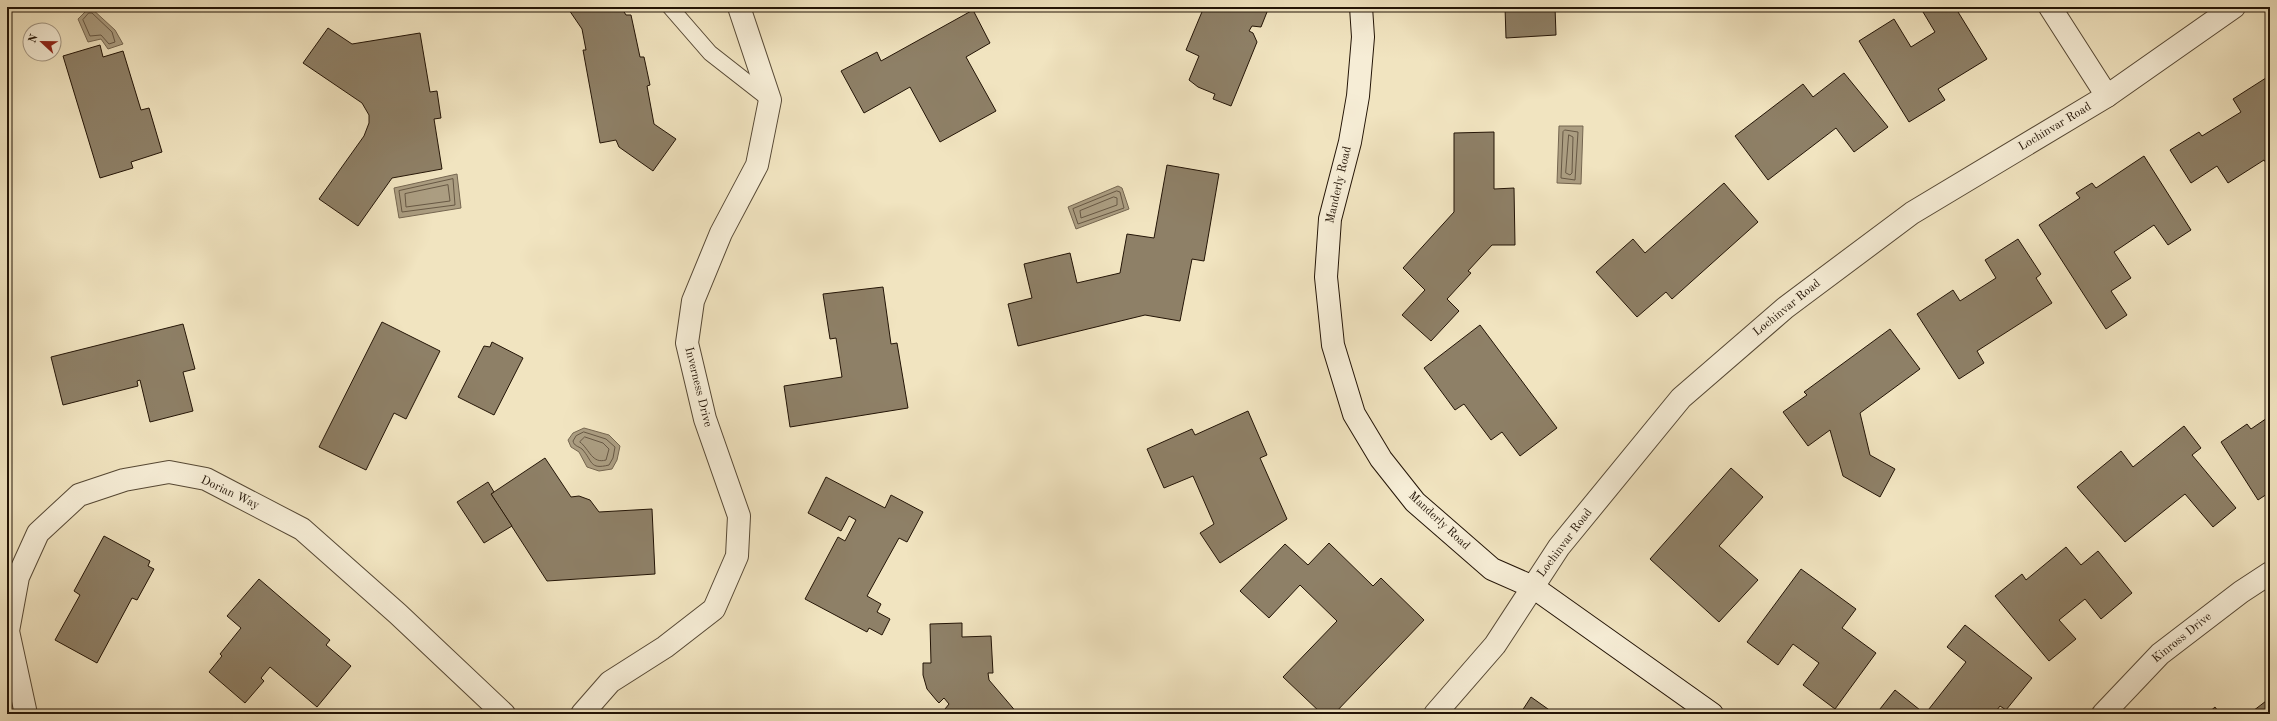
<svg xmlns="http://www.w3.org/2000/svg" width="2277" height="721" font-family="'Old Standard TT',serif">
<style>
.water{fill:#ab9d81;stroke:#756650}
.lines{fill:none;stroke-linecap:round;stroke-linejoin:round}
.shore{stroke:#675844;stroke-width:1}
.building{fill:#8e8067;stroke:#231406}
.lane-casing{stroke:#564834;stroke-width:17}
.street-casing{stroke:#564834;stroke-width:24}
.secondary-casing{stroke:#231406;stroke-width:24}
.lane{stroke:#f6edd6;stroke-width:15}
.street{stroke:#f6edd6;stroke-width:22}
.secondary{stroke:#f6edd6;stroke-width:22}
.labels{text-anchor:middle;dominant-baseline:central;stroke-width:3.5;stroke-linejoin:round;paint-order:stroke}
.street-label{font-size:12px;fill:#231406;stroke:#f6edd6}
</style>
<rect width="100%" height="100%" fill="#f1e4c0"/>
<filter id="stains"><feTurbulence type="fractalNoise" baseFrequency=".005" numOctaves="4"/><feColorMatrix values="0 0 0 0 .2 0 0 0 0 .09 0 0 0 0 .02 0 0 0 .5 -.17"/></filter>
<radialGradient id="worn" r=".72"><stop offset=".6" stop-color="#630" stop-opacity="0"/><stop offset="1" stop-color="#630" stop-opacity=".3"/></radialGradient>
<g class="water">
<polygon points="90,7 115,30 123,44 108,49 101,39 88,42 78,19"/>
<polygon points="1559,126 1583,126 1581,184 1557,183"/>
<polygon points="457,174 461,208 399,218 394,188"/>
<polygon points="1118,186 1122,188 1129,209 1076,229 1068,207"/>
<polygon points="584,428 609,435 620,446 617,460 612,469 599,471 587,467 579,452 571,447 568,440 573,433"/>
</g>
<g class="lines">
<g class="shore">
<polygon points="89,13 92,13 112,32 115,42 109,44 101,35 90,36 83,20"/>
<polygon points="1565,130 1578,132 1575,180 1561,178 1563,132"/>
<polygon points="1569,135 1573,137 1572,173 1570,175 1566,173"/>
<polygon points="453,179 455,205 402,212 399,191"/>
<polygon points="448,185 450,201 406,207 405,194"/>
<polygon points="1117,191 1120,192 1124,208 1078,224 1073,209"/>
<polygon points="1114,197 1117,198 1117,205 1081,218 1080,211"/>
<path d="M584,432L606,439L615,447L613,458L609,465C589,470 593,461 582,449C578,446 574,446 573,441L576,436Z"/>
<path d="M585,437L603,443L609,449L606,460C592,464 590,450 580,442Z"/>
</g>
</g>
<g class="building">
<polygon points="567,7 621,7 626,15 631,15 640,57 644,57 650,85 647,86 654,124 676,139 653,171 619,147 616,140 600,143 583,50 586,50 582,29"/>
<polygon points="1204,7 1269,7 1261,27 1252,26 1249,31 1253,33 1257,42 1231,106 1213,99 1215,94 1198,87 1189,80 1199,56 1186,50"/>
<polygon points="1505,7 1555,7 1556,35 1506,38"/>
<polygon points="1920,7 1955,7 1987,59 1938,89 1945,100 1909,122 1859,41 1894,19 1911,47 1935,32"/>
<polygon points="973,10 990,43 966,57 996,111 940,142 910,87 864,113 841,71 877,52 881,61"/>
<polygon points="328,28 352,44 420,33 430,92 437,91 441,118 434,119 442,169 392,178 358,226 319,199 364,136 369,123 369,115 362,103 303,63"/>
<polygon points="100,45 103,57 123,51 141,110 149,108 162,152 131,162 133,168 100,178 63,56"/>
<polygon points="1844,73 1888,127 1854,152 1836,128 1768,180 1735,136 1803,84 1813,97"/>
<polygon points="2269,76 2270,169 2264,160 2228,183 2217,166 2191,183 2170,150 2199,132 2202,136 2241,112 2233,99"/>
<polygon points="1494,132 1494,189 1514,188 1515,245 1492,245 1468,271 1471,273 1447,299 1459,311 1431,341 1402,315 1425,290 1403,268 1454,212 1454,133"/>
<polygon points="2144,156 2191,230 2168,245 2154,225 2114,252 2131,278 2111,291 2127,315 2106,329 2039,225 2080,198 2076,193 2092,183 2096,188"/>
<polygon points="1167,165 1219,174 1204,261 1192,259 1180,321 1145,315 1018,346 1008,304 1032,298 1024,264 1070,253 1077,283 1120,273 1127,234 1154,238"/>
<polygon points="1724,183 1758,222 1672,299 1666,292 1637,317 1596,272 1633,239 1645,253"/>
<polygon points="2018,239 2041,274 2036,278 2052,303 1977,351 1984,363 1959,379 1917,314 1953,290 1960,301 1996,278 1985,260"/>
<polygon points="883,287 891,344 897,343 908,408 790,427 784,386 842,377 836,338 830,339 823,294"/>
<polygon points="382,322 440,351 406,419 394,413 366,470 319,447"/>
<polygon points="183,324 195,369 183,372 193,411 150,422 140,380 137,381 138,386 63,405 51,357"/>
<polygon points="1480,325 1557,428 1520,456 1502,432 1491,440 1464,404 1455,410 1424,368"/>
<polygon points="1890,329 1920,369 1860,413 1870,455 1895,469 1880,497 1843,476 1830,430 1808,446 1783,412 1807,395 1804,392"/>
<polygon points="492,342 523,358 494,415 458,397 484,346 490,347"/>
<polygon points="1248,411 1267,455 1260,458 1287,519 1220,563 1200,533 1214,524 1193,476 1164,488 1147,449 1192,429 1195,435"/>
<polygon points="2270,416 2270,492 2258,500 2221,442 2247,424 2251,429"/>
<polygon points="2184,426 2201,448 2192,455 2236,508 2213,527 2185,494 2125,542 2077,487 2121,451 2133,467"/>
<polygon points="545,458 571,497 579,496 590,500 599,512 652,509 655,574 547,581 491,494"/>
<polygon points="1731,468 1763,497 1719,546 1758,580 1719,622 1650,559"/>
<polygon points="826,477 885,508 891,495 923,512 907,542 899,538 867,596 881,604 877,612 890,619 882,635 869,628 867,632 805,599 838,537 845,541 856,520 849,516 841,531 808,513"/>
<polygon points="488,482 494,492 491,494 512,526 484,543 457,502"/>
<polygon points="104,536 150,561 148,566 154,569 137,600 132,598 97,663 55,640 80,595 74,591"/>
<polygon points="1329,543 1373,586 1381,578 1424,620 1334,714 1322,714 1283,677 1337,621 1300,585 1269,618 1240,591 1285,544 1308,565"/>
<polygon points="2066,547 2081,565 2098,551 2132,593 2101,619 2085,599 2059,620 2076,639 2049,661 1995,596 2022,574 2026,580"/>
<polygon points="1801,569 1856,609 1842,628 1876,653 1835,709 1803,685 1819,663 1793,644 1778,665 1747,642"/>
<polygon points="259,579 330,640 326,645 351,666 317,707 270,667 261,678 264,681 245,703 209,672 222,656 220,654 241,628 227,616"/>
<polygon points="962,623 962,637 991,636 993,673 988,673 989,680 1018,714 941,714 949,704 944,698 939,703 937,701 927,689 923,675 923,663 931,663 930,624"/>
<polygon points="1965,625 2032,678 2006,710 2000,706 1994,714 1876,714 1895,690 1925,714 1966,662 1947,647"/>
<polygon points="1531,697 1555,714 1520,714"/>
<polygon points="2270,698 2270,714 2249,714"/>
<polygon points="2215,707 2220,714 2207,714"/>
</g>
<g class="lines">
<g class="lane-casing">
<polyline id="lane" points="670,7 710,53 770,100"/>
</g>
<g class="street-casing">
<g id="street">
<polyline points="2050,7 2107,96"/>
<polyline points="26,714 8,631 18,577 38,533 79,495 124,480 169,472 206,479 302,529 398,614 504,714"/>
<polyline points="582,714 610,682 665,647 714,609 737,556 739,516 705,419 687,343 693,301 721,233 757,165 770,100 739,7"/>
<polyline points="1435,714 1495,645 1559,547 1681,398 1785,308 1912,213 2107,96 2234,7"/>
<polyline points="2103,714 2160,654 2241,592 2270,573"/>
</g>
</g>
<g class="secondary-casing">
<polyline id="secondary" points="1361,7 1363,37 1358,96 1350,142 1330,219 1326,277 1333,345 1354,414 1381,459 1415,502 1492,569 1533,587 1712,714"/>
</g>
<use href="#lane" class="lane"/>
<use href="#street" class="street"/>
<use href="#secondary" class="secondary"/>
</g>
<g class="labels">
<g class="street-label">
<text transform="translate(2055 127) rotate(-31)">Lochinvar Road</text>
<text transform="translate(1339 185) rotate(-77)">Manderly Road</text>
<text transform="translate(1787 308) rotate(-39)">Lochinvar Road</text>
<text transform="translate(698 387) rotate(76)">Inverness Drive</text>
<text transform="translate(230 493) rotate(25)">Dorian Way</text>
<text transform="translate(1439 521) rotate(43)">Manderly Road</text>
<text transform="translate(1565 543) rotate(-53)">Lochinvar Road</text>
<text transform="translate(2182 638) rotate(-39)">Kinross Drive</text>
</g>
</g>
<rect width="2277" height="721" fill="none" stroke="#f1e4c0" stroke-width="24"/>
<rect x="8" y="8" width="2261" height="705" fill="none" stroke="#231406" stroke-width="2"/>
<rect x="12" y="12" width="2253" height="697" fill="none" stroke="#231406"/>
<g transform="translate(42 42) rotate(292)"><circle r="19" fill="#f6edd6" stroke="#a29683"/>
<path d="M0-3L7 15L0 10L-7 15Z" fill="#8f2418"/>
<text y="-6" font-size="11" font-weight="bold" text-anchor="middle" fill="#231406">N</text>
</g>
<rect width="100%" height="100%" filter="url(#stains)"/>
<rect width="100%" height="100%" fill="url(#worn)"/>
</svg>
